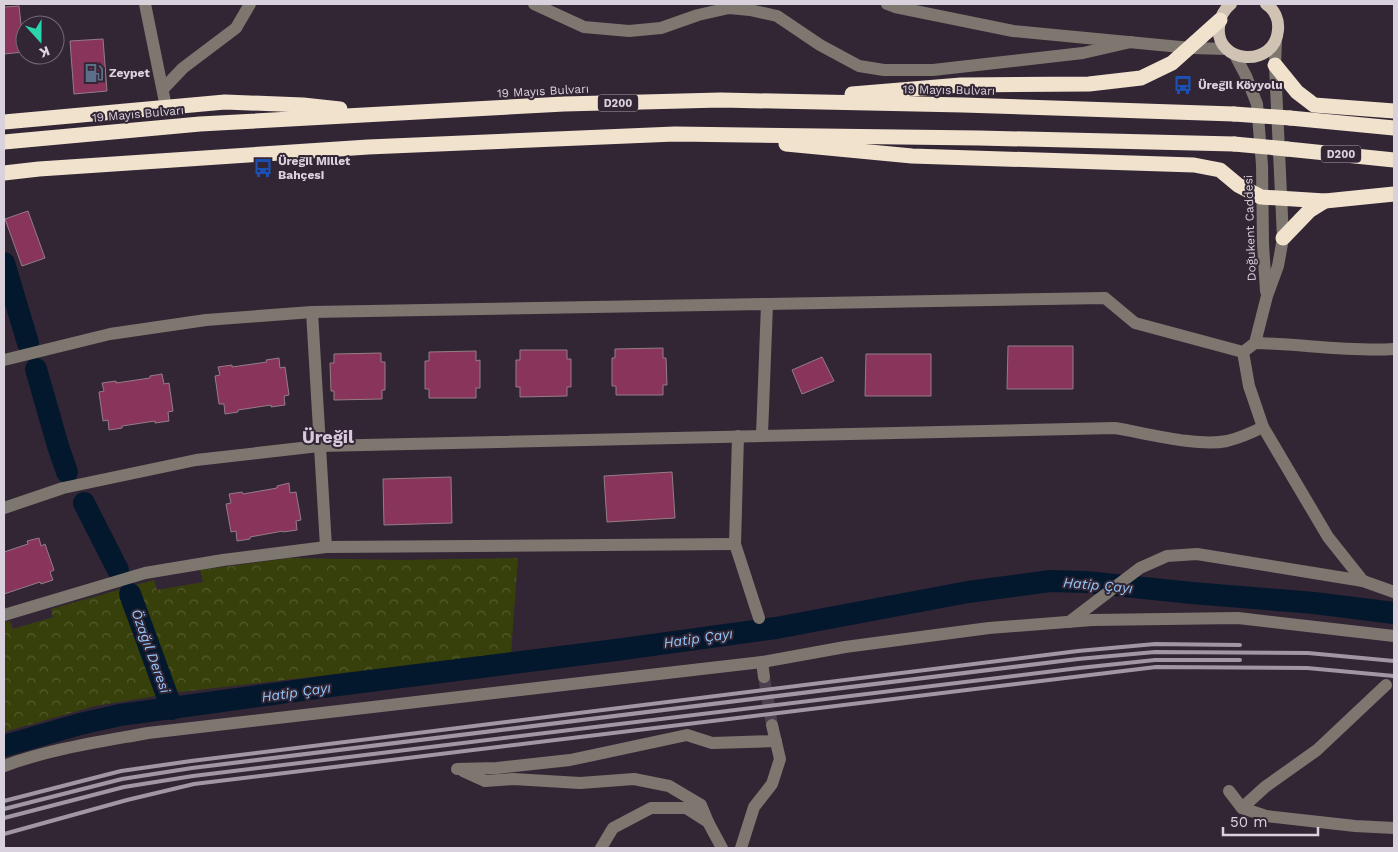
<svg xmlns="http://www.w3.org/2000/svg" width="1398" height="852" font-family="'Work Sans',sans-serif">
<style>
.forest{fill:url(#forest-crowns)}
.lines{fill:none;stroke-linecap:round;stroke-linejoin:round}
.river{stroke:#04182d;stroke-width:22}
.building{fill:#89345a;stroke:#947d85}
.minor-tunnel{stroke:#4b404e;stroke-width:12;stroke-dasharray:12 6;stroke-linecap:butt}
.minor{stroke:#7d776f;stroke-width:12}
.major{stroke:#d0c3b3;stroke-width:12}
.highway{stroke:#f1e2ce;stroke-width:15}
.rail{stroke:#a097a3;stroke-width:4}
.highway-bridge{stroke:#f1e2ce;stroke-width:15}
.labels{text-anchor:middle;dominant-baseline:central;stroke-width:4;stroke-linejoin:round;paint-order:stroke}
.shield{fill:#322635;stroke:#a79ea9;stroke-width:1}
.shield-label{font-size:11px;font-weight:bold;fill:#d9d1db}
.poi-label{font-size:12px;font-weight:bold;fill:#d9d1db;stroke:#322635;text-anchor:start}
.street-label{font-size:12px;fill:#d9d1db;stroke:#322635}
.water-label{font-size:14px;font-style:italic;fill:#94c7fc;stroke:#322635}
.district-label{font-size:18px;font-weight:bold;fill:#d8c9dc;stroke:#322635}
</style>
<defs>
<pattern id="forest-crowns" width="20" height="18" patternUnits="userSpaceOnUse" patternTransform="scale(1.25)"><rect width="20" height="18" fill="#37400b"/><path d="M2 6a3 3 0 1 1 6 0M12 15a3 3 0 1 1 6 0" fill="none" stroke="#535b2e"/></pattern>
</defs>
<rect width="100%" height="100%" fill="#322635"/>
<polygon class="forest" points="290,558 399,560 518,558 511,654 180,692 95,706 4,732 4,623 10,621 13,629 53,617 51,609 154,580 157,590 203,582 200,570"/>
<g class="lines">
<g class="river">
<polyline points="4,263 28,343"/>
<polyline points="36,369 58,446 67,472"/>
<polyline points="84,503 118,570"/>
<polyline points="130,594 172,709"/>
<polyline points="4,746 80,724 120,715 338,685 616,650 776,628 968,592 1050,581 1086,582 1192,593 1314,603 1394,613"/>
</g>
</g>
<g class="building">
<polygon points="19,6 24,52 4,54 4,7"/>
<polygon points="103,39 107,91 74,94 70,41"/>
<polygon points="28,211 45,258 22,266 5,219"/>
<polygon points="1008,346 1073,346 1073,389 1007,389"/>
<polygon points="663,348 663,358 666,358 667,385 663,385 663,395 616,395 616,386 612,386 612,358 615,358 615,349"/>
<polygon points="520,350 567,350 567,359 571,359 571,387 567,387 567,396 520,397 520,387 516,387 516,360 520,360"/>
<polygon points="476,351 476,361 480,360 480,388 476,388 476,398 429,398 429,389 425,389 425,361 429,361 429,352"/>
<polygon points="381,353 381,362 385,362 385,390 382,390 382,399 334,400 334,391 331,391 330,363 334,363 334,354"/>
<polygon points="866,354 931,354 931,396 865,396"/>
<polygon points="822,357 834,381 802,394 792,370"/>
<polygon points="279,358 280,368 285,367 289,395 284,396 285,405 271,407 271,405 238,410 238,412 225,414 224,404 219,404 215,376 220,375 218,367 232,365 232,367 267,362 266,360"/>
<polygon points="162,374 164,384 169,383 173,411 168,412 169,421 155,423 155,421 122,426 122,428 109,430 108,420 103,421 99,392 104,391 102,383 116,381 116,383 150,378 150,376"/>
<polygon points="672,472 675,518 607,522 604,476"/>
<polygon points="451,477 452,523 384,525 383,479"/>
<polygon points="289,483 290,493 296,492 301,520 296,521 297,530 283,532 283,531 250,537 250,539 237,541 236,531 231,532 226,504 231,503 229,494 242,492 243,494 277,488 277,486"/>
<polygon points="39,538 41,546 45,544 54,570 50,572 53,580 41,584 40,582 4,594 4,552 28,544 27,541"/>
</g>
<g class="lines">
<polyline class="minor-tunnel" points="764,677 772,725"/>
<g class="minor">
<polyline points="145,4 166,107"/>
<polyline points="534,4 584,27 629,31 661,28 698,15 729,8 750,10 777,16 820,45 859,66 884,70 933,70 1083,53 1131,42"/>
<polyline points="887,4 895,7 1013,31 1191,48 1227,49"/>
<polyline points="1276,40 1275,65 1283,238 1278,266 1267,296 1255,343 1243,352 1249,386 1263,427 1328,537 1363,581"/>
<polyline points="1235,55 1246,76 1257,104 1262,165 1263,244 1266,291"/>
<polyline points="163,89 183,68 236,28 250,4"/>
<polyline points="767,304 1105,298 1135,323 1243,352"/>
<path d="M1255,343C1302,344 1348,352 1394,349"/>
<polyline points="4,360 110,334 206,320 312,312 767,304 762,435"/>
<polyline points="738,436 735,544 759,618"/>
<path d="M4,508L63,488L196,460L319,446L1115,428C1146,433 1197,447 1227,441C1240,438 1251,433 1263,427"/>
<polyline points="326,547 735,544"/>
<polyline points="4,615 145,573 223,560 326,547 312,312"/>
<polyline points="1069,622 1140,568 1167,556 1197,554 1363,581 1394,592"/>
<polyline points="762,662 764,677"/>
<path d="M4,766C50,749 99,742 148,733L762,662L845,647L989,628L1092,620L1238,618L1394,636"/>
<polyline points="457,769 497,768 570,760 687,735 712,743 776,741"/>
<polyline points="463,771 485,781 513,779 580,783 634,779 669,786 701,805 708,822"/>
<polyline points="1229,791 1242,808 1266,816 1355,826 1394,828"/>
<polyline points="1242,808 1265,787 1317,750 1386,685"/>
<polyline points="601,848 613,828 651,808 686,808 708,822 722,848"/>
<polyline points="741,848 754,807 772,784 780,759 772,725"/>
</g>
<path class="major" d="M1231,4C1223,10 1220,17 1219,27C1215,64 1275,69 1278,30C1279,20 1275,10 1266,4"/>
<g class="highway">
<polyline points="1275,65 1297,92 1314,105 1394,111"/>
<polyline points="852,94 961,85 1089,84 1141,78 1172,63 1220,20"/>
<polyline points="1290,118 1394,128"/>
<polyline points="4,122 225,102 303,105 340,109"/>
<polyline points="4,142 200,124 564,104 721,100 963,105 1234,114"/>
<polyline points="786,144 912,156 1194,165 1220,170 1238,185 1261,197 1325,201 1394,194"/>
<polyline points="1287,149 1394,160"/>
<polyline points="4,173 39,169 368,147 675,134 979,138 1234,144"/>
<polyline points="1283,238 1309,211 1325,201"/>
</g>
<g class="rail">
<polyline points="4,801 121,771 191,761 1078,651 1155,644 1240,645"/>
<polyline points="4,809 122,779 192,768 1078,659 1155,652 1308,653 1394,661"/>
<polyline points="4,818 124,787 193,776 1079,668 1155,660 1240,660"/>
<polyline points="4,834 127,800 194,784 1156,667 1307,668 1394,676"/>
</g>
<g class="highway-bridge">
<polyline points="1234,114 1290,118"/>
<polyline points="1234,144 1287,149"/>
</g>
</g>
<defs>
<g id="fuel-bare" transform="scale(1.5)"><path d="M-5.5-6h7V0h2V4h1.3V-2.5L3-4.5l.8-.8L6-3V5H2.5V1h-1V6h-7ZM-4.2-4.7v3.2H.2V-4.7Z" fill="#5c6f8a" stroke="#322635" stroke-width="2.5" paint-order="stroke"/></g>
<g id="bus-bare" transform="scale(1.5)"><path d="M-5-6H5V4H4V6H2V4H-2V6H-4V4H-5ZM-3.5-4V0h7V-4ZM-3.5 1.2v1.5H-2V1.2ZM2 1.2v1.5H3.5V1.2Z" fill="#1a4fb4" stroke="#322635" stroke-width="2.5" paint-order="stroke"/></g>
</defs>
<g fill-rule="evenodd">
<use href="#fuel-bare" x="94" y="73"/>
<use href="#bus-bare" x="1183" y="85"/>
<use href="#bus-bare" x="263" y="168"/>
</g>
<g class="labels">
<g class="shield">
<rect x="598" y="94.5" width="40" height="17" rx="4"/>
<rect x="1321" y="145.5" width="40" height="17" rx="4"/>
</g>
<g class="shield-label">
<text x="618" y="103">D200</text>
<text x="1341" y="154">D200</text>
</g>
<g class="poi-label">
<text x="109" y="73">Zeypet</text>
<text x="1198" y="85">Üreğil Köyyolu</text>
<text x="278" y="161">Üreğil Millet<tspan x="278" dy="14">Bahçesi</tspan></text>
</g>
<g class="street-label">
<text transform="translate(949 90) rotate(1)">19 Mayıs Bulvarı</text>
<text transform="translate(543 91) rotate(-3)">19 Mayıs Bulvarı</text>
<text transform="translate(138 114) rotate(-5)">19 Mayıs Bulvarı</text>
<text transform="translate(1250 228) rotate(-92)">Doğukent Caddesi</text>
</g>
<g class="water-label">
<text transform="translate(1098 585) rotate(5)">Hatip Çayı</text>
<text transform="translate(698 638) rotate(-8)">Hatip Çayı</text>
<text transform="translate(151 651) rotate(70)">Özağıl Deresi</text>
<text transform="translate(296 692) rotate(-8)">Hatip Çayı</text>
</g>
<g class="district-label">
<text x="328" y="436">Üreğil</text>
</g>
</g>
<rect width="1398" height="852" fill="none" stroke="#d9d1db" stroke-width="10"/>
<g transform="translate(40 40) rotate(159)"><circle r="24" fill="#322635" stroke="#756a77"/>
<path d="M0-4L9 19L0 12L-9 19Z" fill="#2bd5ac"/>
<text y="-8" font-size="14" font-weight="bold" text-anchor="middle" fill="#d9d1db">K</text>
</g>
<path d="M1223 827v8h95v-8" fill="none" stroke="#d9d1db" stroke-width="2.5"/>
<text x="1230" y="827" font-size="15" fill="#d9d1db" stroke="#322635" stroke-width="4" paint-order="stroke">50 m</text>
</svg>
